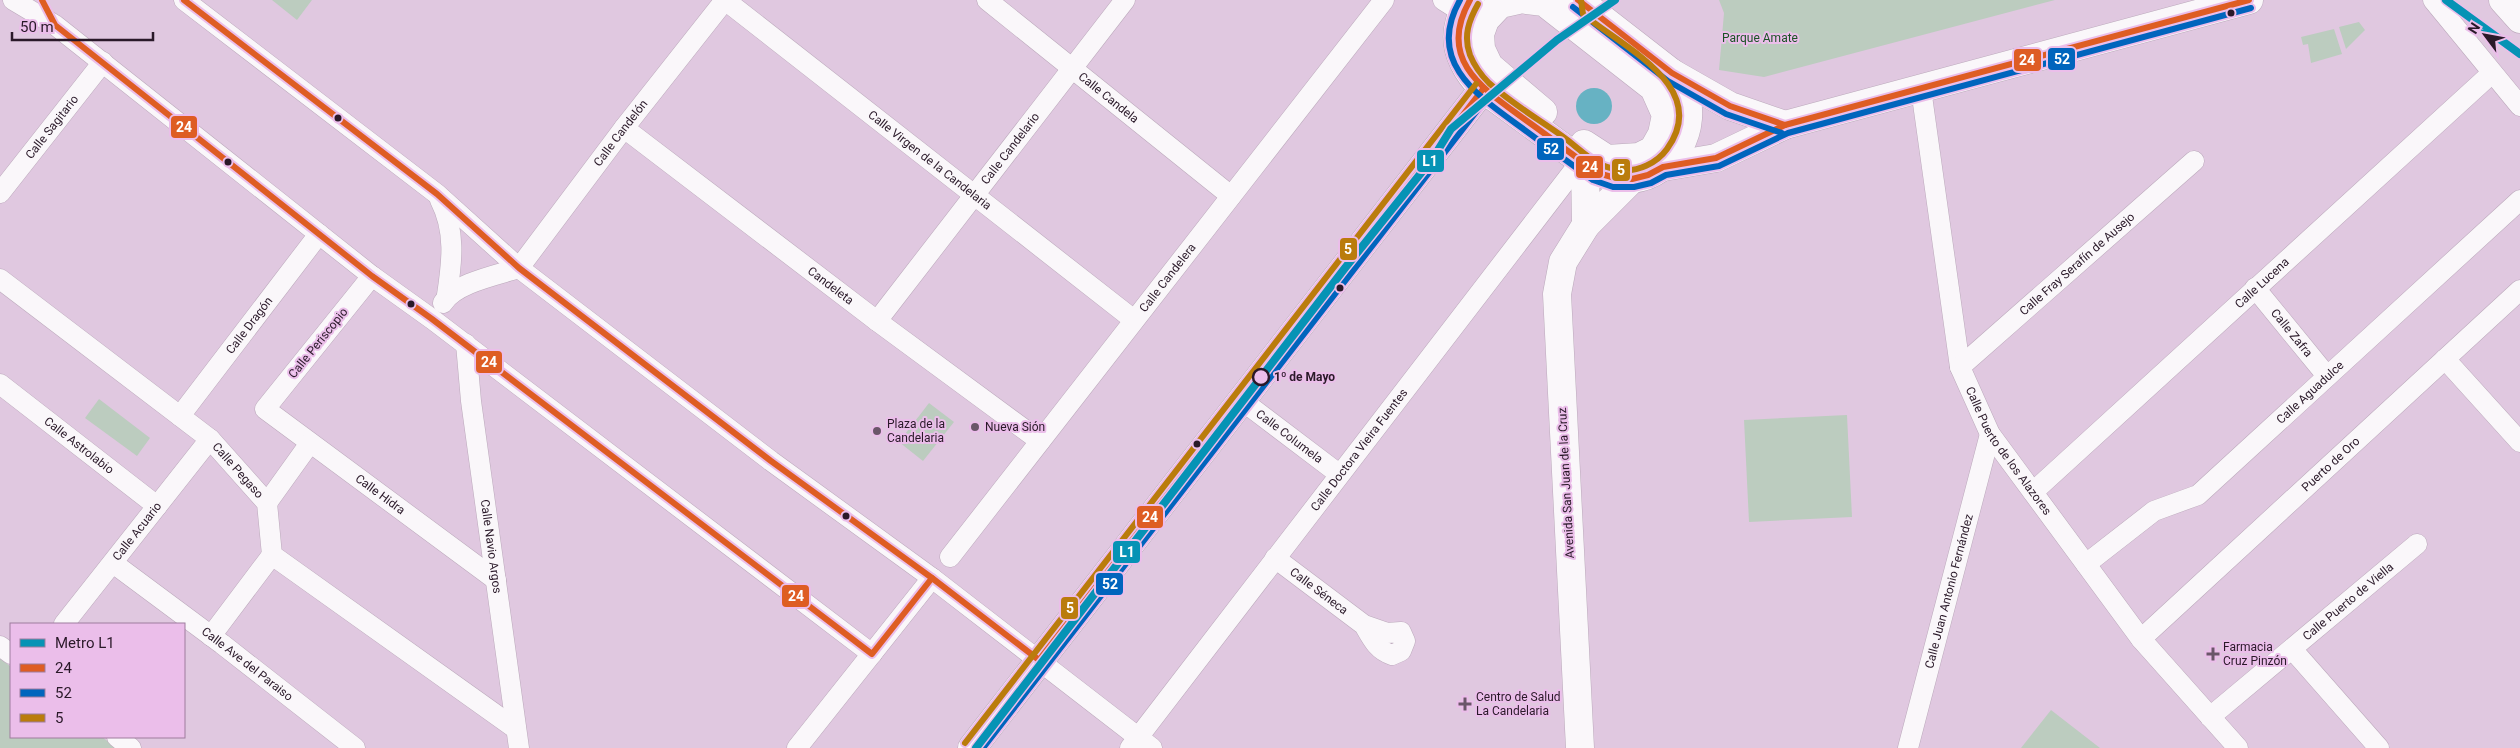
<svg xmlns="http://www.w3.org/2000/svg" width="2520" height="748" font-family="Roboto,sans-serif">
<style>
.green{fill:#bcccbf}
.water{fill:#67b2c3}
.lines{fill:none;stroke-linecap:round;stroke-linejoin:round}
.street-casing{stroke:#bba9bb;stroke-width:21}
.secondary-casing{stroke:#bba9bb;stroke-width:29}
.primary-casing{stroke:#bba9bb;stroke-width:29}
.street{stroke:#faf7fa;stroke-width:20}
.secondary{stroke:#faf7fa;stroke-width:28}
.primary{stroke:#faf7fa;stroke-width:28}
.bus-1-casing{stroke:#ebbeea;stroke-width:10}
.bus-2-casing{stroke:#ebbeea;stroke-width:10}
.bus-3-casing{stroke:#ebbeea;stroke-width:10}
.bus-1{stroke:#de5d23;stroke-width:6}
.bus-2{stroke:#0065bd;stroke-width:6}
.bus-3{stroke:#ba7c0c;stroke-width:6}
.metro-1-casing{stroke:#ebbeea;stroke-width:11}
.metro-1{stroke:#0693b5;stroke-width:8}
.bus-dot{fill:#2a1929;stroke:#ebbeea;stroke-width:2}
.stop-dot{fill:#ebbeea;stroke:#2a1929;stroke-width:2.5}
.poi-dot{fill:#6a5669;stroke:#ebbeea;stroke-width:2}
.labels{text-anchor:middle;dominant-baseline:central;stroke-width:4;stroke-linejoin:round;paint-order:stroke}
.park-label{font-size:12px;fill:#1a5325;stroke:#ebbeea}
.street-label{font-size:12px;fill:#2a1929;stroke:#ebbeea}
.stop-label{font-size:12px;font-weight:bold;fill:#2a1929;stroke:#ebbeea;text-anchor:start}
.poi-label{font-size:12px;fill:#2a1929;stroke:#ebbeea;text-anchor:start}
.line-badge{stroke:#ebbeea;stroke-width:2}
.badge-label{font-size:14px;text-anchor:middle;font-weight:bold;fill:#fff}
</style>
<rect width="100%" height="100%" fill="#e0c8e0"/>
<g class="green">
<polygon points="272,0 312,0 297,20"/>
<polygon points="1719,0 2055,0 1764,77 1719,70 1724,13"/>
<polygon points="2359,22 2365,30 2346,49 2339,27"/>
<polygon points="2334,29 2342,54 2311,63 2308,44 2303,45 2301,37"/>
<polygon points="99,399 150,438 137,456 85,418"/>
<polygon points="929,403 954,422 923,461 899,442"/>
<polygon points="1847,415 1852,517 1749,522 1744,420"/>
<polygon points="0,658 11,667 11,737 102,737 117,748 0,748"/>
<polygon points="2051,710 2100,748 2021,748"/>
</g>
<circle class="water" cx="1594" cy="106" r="18"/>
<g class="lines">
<g class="street-casing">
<g id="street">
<polyline points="13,0 55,25 372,276 432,319 872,654"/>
<polyline points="184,0 437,194 519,268 771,461 932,578 1152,748"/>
<path id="s1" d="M725,0L1134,320"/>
<path id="s2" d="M987,0L1231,196"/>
<polyline points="1443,0 1462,12"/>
<polyline points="2433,0 2520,106"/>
<path id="s3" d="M1921,89L1960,367L1990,434L2141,639L2238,748"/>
<path id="s4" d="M624,128L877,321L1040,441"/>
<path id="s5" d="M0,193L103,62"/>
<path d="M440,200C456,231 452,262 447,295"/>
<path id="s6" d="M519,268L624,128L725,0"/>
<path id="s7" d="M372,276L265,409L496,580"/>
<path id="s8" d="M0,279L210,439L267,503L272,555L516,729"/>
<path id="s9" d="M2255,288L2327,376"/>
<path d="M443,303C455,283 497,275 519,268"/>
<path id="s10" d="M877,321L1125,0"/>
<path id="s11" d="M466,344L471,401L519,748"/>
<polyline points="2445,359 2520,442"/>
<path id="s12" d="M1960,367L2194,161"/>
<path id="s13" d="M0,384L157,506"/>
<path id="s14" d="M1240,399L1339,474"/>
<path id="s15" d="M180,416L319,234"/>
<path id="s16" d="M2033,492L2492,73"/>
<polyline points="267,503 310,443"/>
<path id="s17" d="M950,557L1384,0"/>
<path id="s18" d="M1275,558L1364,625L1387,633L1401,632L1405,641L1401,651L1392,655C1377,650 1372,639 1364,625"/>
<path id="s19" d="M113,563L222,644L355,748"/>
<path id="s20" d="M2086,564L2154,511L2198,495L2520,200"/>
<path id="s21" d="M64,624L210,439"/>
<polyline points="211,636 272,555"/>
<path id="s22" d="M2141,639L2520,290"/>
<polyline points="0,646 11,654"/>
<polyline points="2292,649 2379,748"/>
<path id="s23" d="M2210,717L2417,544"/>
<polyline points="117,737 131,748"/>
<polyline points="797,748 932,578"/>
<path id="s24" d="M1130,748L1581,161"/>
<path id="s25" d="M1908,748L1990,434"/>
</g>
</g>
<g class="secondary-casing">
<g id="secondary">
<polyline points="2503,0 2520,19"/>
<polyline points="1672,73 1730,106 1785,125"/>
<polyline points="1585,164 1586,225"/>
<polyline points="1663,167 1716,158 1785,125 2249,0"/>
<polyline points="1580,748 1557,294 1563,262 1586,225 1632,179"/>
</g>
</g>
<g class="primary-casing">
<g id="primary">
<path d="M1470,0C1448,33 1457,62 1483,89L1598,173C1609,176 1620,180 1632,179C1673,175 1700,127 1683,89C1681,84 1676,78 1672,73L1578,0"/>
<polyline points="1518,0 1500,4 1485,20 1480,34 1481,49 1489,66 1543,112"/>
<polyline points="1527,0 1544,2 1654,88 1666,115 1662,134 1653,150 1639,157 1607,159 1584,144"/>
<polyline points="972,748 1483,89"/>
</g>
</g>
<use href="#street" class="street"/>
<use href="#secondary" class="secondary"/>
<use href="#primary" class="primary"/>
<g class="bus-1-casing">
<g id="bus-1">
<polyline points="42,0 55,25 372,276 432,319 872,654 932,578"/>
<polyline points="184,0 437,194 519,268 771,461 932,578 1039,660"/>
<path d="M1470,0C1436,60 1483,89 1527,121C1551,138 1574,156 1598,173L1615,178L1632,179L1648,175L1663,167L1716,158L1785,125L2249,0"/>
<polyline points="1578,0 1672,73 1730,106 1785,125"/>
<polyline points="1039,660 1483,89"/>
</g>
</g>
<g class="bus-2-casing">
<g id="bus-2">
<path d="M1460,0C1425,62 1478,96 1522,128C1546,146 1570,163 1593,180L1613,187H1634L1651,183L1666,175L1719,166L1788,133L2251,8"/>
<polyline points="1573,7 1668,81 1726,114 1782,133"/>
<polyline points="983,748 1490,94"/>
</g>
</g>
<g class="bus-3-casing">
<g id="bus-3">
<path d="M1478,4C1469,20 1463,36 1470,55C1474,65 1481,75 1489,83C1511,103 1538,119 1562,136C1575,145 1588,159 1602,165C1608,168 1615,169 1621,170C1638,172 1657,163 1667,149C1712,87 1622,47 1583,14L1581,0"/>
<polyline points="965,743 1476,84"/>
</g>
</g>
<use href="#bus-1" class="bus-1"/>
<use href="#bus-2" class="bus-2"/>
<use href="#bus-3" class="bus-3"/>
<g class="metro-1-casing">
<g id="metro-1">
<polyline points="2446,0 2520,54"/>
<polyline points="976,748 1345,268 1433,158 1451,129 1557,40 1615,0"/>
</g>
</g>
<use href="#metro-1" class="metro-1"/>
</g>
<g class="bus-dot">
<circle cx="2231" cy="13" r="4.5"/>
<circle cx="338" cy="118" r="4.5"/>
<circle cx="228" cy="162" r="4.5"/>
<circle cx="1340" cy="288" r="4.5"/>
<circle cx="411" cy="304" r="4.5"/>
<circle cx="1197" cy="444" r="4.5"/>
<circle cx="846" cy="516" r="4.5"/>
</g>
<circle class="stop-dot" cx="1261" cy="377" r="8"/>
<g class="poi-dot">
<circle cx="975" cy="427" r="5"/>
<circle cx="877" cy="431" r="5"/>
<path d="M2210.5 646.5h5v5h5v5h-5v5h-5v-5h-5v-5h5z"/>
<path d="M1462.5 696.5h5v5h5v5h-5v5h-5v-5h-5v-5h5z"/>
</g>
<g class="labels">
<g class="park-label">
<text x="1760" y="38">Parque Amate</text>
</g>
<g class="street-label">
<text stroke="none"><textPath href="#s2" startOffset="156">Calle Candela</textPath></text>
<text stroke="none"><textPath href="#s5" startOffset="84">Calle Sagitario</textPath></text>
<text stroke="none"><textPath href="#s6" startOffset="169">Calle Candelón</textPath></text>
<text stroke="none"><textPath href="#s10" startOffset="218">Calle Candelario</textPath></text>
<text stroke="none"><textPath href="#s1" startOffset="260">Calle Virgen de la Candelaria</textPath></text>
<text stroke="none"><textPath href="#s12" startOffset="156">Calle Fray Serafín de Ausejo</textPath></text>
<text stroke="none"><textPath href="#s17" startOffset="354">Calle Candelera</textPath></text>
<text stroke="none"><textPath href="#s16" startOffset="310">Calle Lucena</textPath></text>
<text stroke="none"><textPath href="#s4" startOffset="260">Candeleta</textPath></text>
<text stroke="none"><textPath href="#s15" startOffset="114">Calle Dragón</textPath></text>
<text stroke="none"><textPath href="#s9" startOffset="58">Calle Zafra</textPath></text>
<text transform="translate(318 343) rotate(-51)">Calle Periscopio</text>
<text stroke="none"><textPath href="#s20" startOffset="285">Calle Aguadulce</textPath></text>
<text stroke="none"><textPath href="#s14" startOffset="62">Calle Columela</textPath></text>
<text stroke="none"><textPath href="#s13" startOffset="100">Calle Astrolabio</textPath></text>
<text stroke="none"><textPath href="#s24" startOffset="376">Calle Doctora Vieira Fuentes</textPath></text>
<text stroke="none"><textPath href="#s3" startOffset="378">Calle Puerto de los Alazores</textPath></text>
<text stroke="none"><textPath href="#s22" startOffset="258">Puerto de Oro</textPath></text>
<text stroke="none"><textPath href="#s8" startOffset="306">Calle Pegaso</textPath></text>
<text transform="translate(1566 483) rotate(-93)">Avenida San Juan de la Cruz</text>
<text stroke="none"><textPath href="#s7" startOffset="314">Calle Hidra</textPath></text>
<text stroke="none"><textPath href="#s21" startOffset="118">Calle Acuario</textPath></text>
<text stroke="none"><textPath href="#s11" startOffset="204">Calle Navio Argos</textPath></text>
<text stroke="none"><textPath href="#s25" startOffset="162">Calle Juan Antonio Fernández</textPath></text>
<text stroke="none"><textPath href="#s18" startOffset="55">Calle Séneca</textPath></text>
<text stroke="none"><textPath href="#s23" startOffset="180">Calle Puerto de Viella</textPath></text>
<text stroke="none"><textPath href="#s19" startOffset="168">Calle Ave del Paraiso</textPath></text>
</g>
<g class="stop-label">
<text x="1274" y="377">1º de Mayo</text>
</g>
<g class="poi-label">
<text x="887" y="424">Plaza de la<tspan x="887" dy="14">Candelaria</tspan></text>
<text x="985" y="427">Nueva Sión</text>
<text x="2223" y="647">Farmacia<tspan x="2223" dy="14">Cruz Pinzón</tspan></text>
<text x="1476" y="697">Centro de Salud<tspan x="1476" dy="14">La Candelaria</tspan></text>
</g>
</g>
<g class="line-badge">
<rect x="2047" y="47" width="29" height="24" rx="5" fill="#0065bd"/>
<rect x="2013" y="48" width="29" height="24" rx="5" fill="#de5d23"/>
<rect x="170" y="115" width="28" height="24" rx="5" fill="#de5d23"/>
<rect x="1536" y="137" width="29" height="24" rx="5" fill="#0065bd"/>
<rect x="1416" y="149" width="29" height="24" rx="5" fill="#0693b5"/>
<rect x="1575" y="155" width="29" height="24" rx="5" fill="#de5d23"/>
<rect x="1611" y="158" width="20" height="24" rx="5" fill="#ba7c0c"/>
<rect x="1339" y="237" width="19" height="24" rx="5" fill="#ba7c0c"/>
<rect x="475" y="350" width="28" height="24" rx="5" fill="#de5d23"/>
<rect x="1136" y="505" width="28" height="24" rx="5" fill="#de5d23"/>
<rect x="1112" y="540" width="29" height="24" rx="5" fill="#0693b5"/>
<rect x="1095" y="572" width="29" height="24" rx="5" fill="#0065bd"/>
<rect x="781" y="584" width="29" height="24" rx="5" fill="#de5d23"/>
<rect x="1060" y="596" width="19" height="24" rx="5" fill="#ba7c0c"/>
</g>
<g class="badge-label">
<text x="2062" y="64">52</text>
<text x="2027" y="65">24</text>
<text x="184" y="132">24</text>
<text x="1551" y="154">52</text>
<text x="1430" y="166">L1</text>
<text x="1590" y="172">24</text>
<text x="1621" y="175">5</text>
<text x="1348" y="254">5</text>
<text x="489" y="367">24</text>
<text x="1150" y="522">24</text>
<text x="1127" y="557">L1</text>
<text x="1110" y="589">52</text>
<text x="796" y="601">24</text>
<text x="1070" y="613">5</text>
</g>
<rect x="10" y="623" width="175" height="115" fill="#ebbeea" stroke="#9e7c9d"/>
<rect x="20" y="639" width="25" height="8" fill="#0693b5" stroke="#9e7c9d"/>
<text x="55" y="648" font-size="15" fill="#2a1929">Metro L1</text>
<rect x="20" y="664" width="25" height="8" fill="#de5d23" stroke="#9e7c9d"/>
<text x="55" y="673" font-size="15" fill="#2a1929">24</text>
<rect x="20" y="689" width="25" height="8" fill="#0065bd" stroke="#9e7c9d"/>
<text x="55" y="698" font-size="15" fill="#2a1929">52</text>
<rect x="20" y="714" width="25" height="8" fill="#ba7c0c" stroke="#9e7c9d"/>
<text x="55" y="723" font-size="15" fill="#2a1929">5</text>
<g transform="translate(2485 35) rotate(302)" stroke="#ebbeea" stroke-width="4" paint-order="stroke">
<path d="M0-4L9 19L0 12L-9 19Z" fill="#2a1929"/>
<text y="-8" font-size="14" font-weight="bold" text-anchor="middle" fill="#2a1929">N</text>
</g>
<path d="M12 32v8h141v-8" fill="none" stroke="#2a1929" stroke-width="2.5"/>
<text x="20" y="32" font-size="15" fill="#2a1929" stroke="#ebbeea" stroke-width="4" paint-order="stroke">50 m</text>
</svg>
